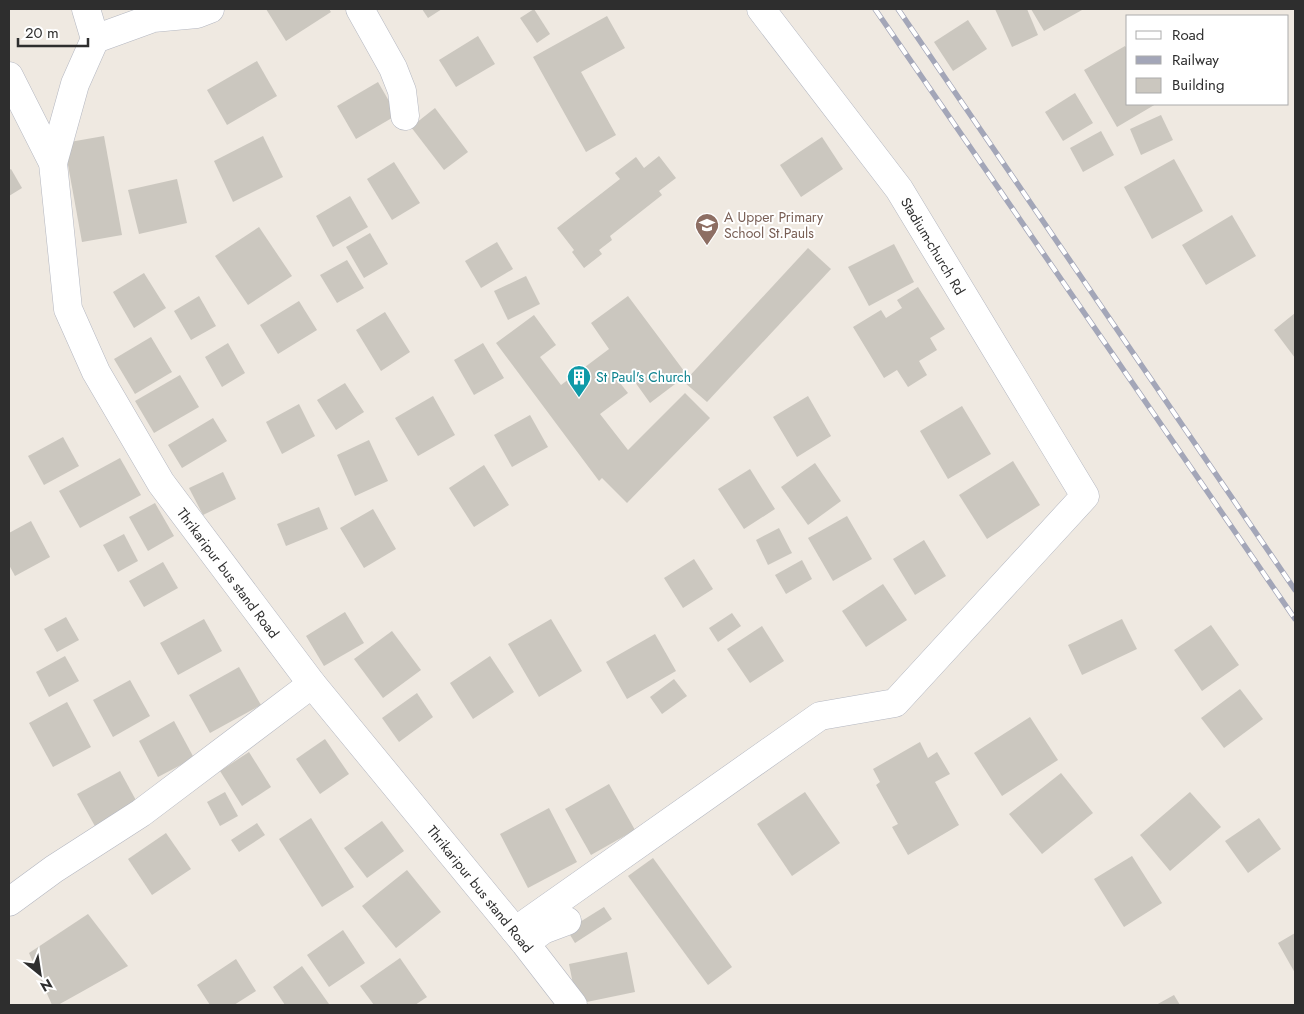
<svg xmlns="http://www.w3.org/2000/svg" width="1304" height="1014" font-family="Jost,sans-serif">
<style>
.building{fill:#cbc7bf}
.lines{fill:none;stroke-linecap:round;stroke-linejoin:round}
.minor-casing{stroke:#b4b7c1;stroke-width:29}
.minor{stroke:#fff;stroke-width:28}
.rail-casing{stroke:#a3a6b8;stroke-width:5.5}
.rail{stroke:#fff;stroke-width:4;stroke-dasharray:11;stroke-linecap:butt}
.labels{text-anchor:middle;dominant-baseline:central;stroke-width:4;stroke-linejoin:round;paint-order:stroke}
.education-label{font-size:14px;fill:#785e54;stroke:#fff;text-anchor:start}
.street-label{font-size:14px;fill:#2e2e2e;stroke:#fff}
.culture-label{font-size:14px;fill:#0d838f;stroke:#fff;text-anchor:start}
</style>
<rect width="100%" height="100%" fill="#efe9e1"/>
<g class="building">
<polygon points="266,9 329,9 331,12 286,41"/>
<polygon points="422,9 442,9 428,18"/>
<polygon points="534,9 550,34 537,43 520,18"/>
<polygon points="995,9 1027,9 1038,35 1012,47"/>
<polygon points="1031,9 1081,9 1082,10 1044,31"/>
<polygon points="607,16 625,48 581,72 616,135 586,152 533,57"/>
<polygon points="968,20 987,49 953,71 934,42"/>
<polygon points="478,36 495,64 456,87 439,60"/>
<polygon points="1125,46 1128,50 1128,104 1156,104 1117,127 1084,70"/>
<polygon points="257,61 277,96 227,125 207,90"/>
<polygon points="378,82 397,115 356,139 337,106"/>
<polygon points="1075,93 1093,123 1063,141 1045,112"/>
<polygon points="435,108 468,152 444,170 411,127"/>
<polygon points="1161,115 1173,140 1141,155 1130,129"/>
<polygon points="1101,131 1114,155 1083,172 1070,148"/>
<polygon points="104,136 122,235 82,242 64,143"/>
<polygon points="263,136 283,177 233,202 214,161"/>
<polygon points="822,137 843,169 801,197 780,165"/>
<polygon points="659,156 676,178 659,191 662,195 610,236 612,240 599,250 602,254 584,268 572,252 574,250 557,228 620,179 615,173 636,157 644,168"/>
<polygon points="1174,159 1203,211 1152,239 1124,187"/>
<polygon points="394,162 420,203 392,220 367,179"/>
<polygon points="11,169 22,188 9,196 9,170"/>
<polygon points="177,179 187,223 139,234 128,190"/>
<polygon points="350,196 368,227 333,247 316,216"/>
<polygon points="1232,215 1256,256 1206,285 1182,245"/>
<polygon points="259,227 292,276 248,305 215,256"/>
<polygon points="370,233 388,264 364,278 346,247"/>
<polygon points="497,242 513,269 481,288 465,261"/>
<polygon points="894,244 914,282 869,306 848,267"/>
<polygon points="808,248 831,269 707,402 684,382"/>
<polygon points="347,260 364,288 337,303 320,275"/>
<polygon points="144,273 166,308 134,328 113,292"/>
<polygon points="526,276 540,304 508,320 494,291"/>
<polygon points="918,287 945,329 930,338 937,350 919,361 927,375 908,387 897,370 884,378 853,327 881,310 886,318 902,308 897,300"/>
<polygon points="199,296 216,326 191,340 174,311"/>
<polygon points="628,296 687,375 650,403 630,375 620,383 628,393 600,414 628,450 685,393 710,418 627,503 602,478 599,481 496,343 534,315 556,345 540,357 561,385 609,349 591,323"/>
<polygon points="299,301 317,330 278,354 260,325"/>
<polygon points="385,312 410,352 381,371 356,330"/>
<polygon points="1295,313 1295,358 1274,330"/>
<polygon points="151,337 172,372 135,394 114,359"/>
<polygon points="228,343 245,373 222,387 205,357"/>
<polygon points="483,343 504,378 474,395 454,360"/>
<polygon points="180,375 199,407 154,433 135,401"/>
<polygon points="345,383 364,412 336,430 317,400"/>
<polygon points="433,396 455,435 418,456 395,418"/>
<polygon points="808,396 831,436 797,457 773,417"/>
<polygon points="299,404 315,436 282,454 266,422"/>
<polygon points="962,406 991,454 948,479 920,431"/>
<polygon points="530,415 548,447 512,467 494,435"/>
<polygon points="213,418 227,441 182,468 168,445"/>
<polygon points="63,437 79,466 44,485 28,456"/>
<polygon points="369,440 388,481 355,496 337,455"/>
<polygon points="120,458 141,495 80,528 59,491"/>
<polygon points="1013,461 1040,505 987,539 959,495"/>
<polygon points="815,463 841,501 808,525 781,487"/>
<polygon points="484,465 509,505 474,527 449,488"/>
<polygon points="750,469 775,509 744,529 718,489"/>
<polygon points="223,472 236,499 203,515 189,488"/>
<polygon points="155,503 174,536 148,551 129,517"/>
<polygon points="319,507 328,529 286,546 277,524"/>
<polygon points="373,509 396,549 364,568 340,528"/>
<polygon points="847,516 872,559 833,581 808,538"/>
<polygon points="31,521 50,557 15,576 9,565 9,533"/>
<polygon points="779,528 792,553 768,565 756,540"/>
<polygon points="124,534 138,561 118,572 103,545"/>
<polygon points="924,540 946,576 915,595 893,559"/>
<polygon points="694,559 713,589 683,608 664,578"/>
<polygon points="802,560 812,579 786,594 775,575"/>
<polygon points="163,562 178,588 144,607 129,581"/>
<polygon points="883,584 907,620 866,647 842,611"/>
<polygon points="345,612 364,643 324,666 306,636"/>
<polygon points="732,613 741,626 718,642 709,628"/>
<polygon points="66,617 79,640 57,652 44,629"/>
<polygon points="204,619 222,651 178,675 160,643"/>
<polygon points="551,619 582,671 539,697 508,644"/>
<polygon points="1122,619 1137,649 1082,675 1068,645"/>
<polygon points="1211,625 1239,665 1202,691 1174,650"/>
<polygon points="762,626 784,661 750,683 727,649"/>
<polygon points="392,631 421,670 383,698 354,659"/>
<polygon points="655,634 676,671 627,699 606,662"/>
<polygon points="65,656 79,681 49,697 36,672"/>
<polygon points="490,656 514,692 473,719 450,683"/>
<polygon points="239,667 261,705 210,733 189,695"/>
<polygon points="674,679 687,696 662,714 650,697"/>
<polygon points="130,680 150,716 113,737 93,700"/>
<polygon points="1240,689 1263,719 1224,748 1201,718"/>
<polygon points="417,693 433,717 399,742 382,718"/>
<polygon points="67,702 91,747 53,767 29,723"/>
<polygon points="1030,717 1058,760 1002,796 974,753"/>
<polygon points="174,721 194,758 158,777 139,741"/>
<polygon points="325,739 349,774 320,794 296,759"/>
<polygon points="920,742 928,758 937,752 950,774 935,782 959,825 908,855 892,827 898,824 876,785 880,782 873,769"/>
<polygon points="249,752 271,787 242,806 220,771"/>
<polygon points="120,771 138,804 96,828 77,794"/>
<polygon points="1061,773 1093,813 1042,854 1009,814"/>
<polygon points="609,784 635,830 591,855 565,809"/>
<polygon points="225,792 238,816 220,826 207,802"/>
<polygon points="805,792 840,843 792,876 757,824"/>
<polygon points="1190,792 1221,827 1170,871 1140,835"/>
<polygon points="549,808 577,862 528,888 500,834"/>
<polygon points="311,818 354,887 322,907 279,839"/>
<polygon points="1259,818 1281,849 1248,873 1225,841"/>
<polygon points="382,821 404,851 367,878 344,848"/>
<polygon points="257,823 265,835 239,852 231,840"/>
<polygon points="166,833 191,869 152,895 128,859"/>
<polygon points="1132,856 1162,903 1124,927 1094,879"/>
<polygon points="653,858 732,967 708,985 628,876"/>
<polygon points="407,870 441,912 396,948 362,906"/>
<polygon points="604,907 612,919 575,943 567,930"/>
<polygon points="88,914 128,966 58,1005 52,1005 29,953"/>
<polygon points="343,930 365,963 329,987 307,955"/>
<polygon points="1295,933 1295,973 1278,943"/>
<polygon points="627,952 635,992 577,1004 569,964"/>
<polygon points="400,958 427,997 415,1005 374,1005 360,986"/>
<polygon points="236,959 256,991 234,1005 210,1005 197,985"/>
<polygon points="302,966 329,1004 327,1005 285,1005 273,987"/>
<polygon points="1174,995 1180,1005 1156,1005"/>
</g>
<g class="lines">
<g class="minor-casing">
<g id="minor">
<polyline points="360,9 393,68 402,91 405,116"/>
<polyline points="95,39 153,18 197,14 210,9"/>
<polyline points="9,76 53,163 68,309 96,372 161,483 312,684 525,943 573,1005"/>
<polyline points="53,163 75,84 95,39 86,9"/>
<polyline points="9,902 54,869 141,813 312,684"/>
<polyline points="515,931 820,716 895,703 1085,496 899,189 761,9"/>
<polyline points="527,942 543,930 567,921"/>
</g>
</g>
<use href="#minor" class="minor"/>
<g class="rail-casing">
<g id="rail">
<polyline points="875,9 1295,619"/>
<polyline points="898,9 1295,590"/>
</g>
</g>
<use href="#rail" class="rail"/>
</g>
<defs>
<g id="school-pin" transform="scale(1.25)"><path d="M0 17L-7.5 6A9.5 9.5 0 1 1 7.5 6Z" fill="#8d6e63" stroke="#fff"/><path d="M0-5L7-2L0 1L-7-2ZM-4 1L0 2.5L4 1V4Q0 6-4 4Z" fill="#fff"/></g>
<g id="building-pin" transform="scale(1.25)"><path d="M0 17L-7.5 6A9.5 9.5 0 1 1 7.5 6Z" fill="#0f9aa8" stroke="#fff"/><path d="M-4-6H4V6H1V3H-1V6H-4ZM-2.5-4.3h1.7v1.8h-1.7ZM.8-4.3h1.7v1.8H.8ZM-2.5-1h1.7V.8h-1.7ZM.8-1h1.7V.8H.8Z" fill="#fff"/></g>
</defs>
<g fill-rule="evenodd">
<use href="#school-pin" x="707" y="225"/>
<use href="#building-pin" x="579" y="377"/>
</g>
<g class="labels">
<g class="education-label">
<text x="724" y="217">A Upper Primary<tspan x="724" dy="16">School St.Pauls</tspan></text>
</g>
<g class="street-label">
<text transform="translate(933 246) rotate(59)">Stadium-church Rd</text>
<text transform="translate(228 573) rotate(53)">Thrikaripur bus stand Road</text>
<text transform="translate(480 889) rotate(51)">Thrikaripur bus stand Road</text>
</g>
<g class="culture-label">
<text x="596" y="377">St Paul's Church</text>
</g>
</g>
<rect width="1304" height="1014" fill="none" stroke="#2e2e2e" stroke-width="20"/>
<rect x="1126" y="15" width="162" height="90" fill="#ffffff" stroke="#ababab"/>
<rect x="1136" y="31" width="25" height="8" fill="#ffffff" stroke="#ababab"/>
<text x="1172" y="40" font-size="15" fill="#2e2e2e">Road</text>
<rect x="1136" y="56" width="25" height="8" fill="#a3a6b8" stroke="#ababab"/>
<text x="1172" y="65" font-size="15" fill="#2e2e2e">Railway</text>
<rect x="1136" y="78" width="25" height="15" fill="#cbc7bf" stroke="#ababab"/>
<text x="1172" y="90" font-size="15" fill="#2e2e2e">Building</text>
<g transform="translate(40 974) rotate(150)" stroke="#ffffff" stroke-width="4" paint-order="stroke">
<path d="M0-4L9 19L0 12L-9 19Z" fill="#2e2e2e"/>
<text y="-8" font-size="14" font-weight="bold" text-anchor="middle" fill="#2e2e2e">N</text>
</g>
<path d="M18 38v8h70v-8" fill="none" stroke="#2e2e2e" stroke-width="2.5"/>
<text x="25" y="38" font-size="15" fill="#2e2e2e" stroke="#ffffff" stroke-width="4" paint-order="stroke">20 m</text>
</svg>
